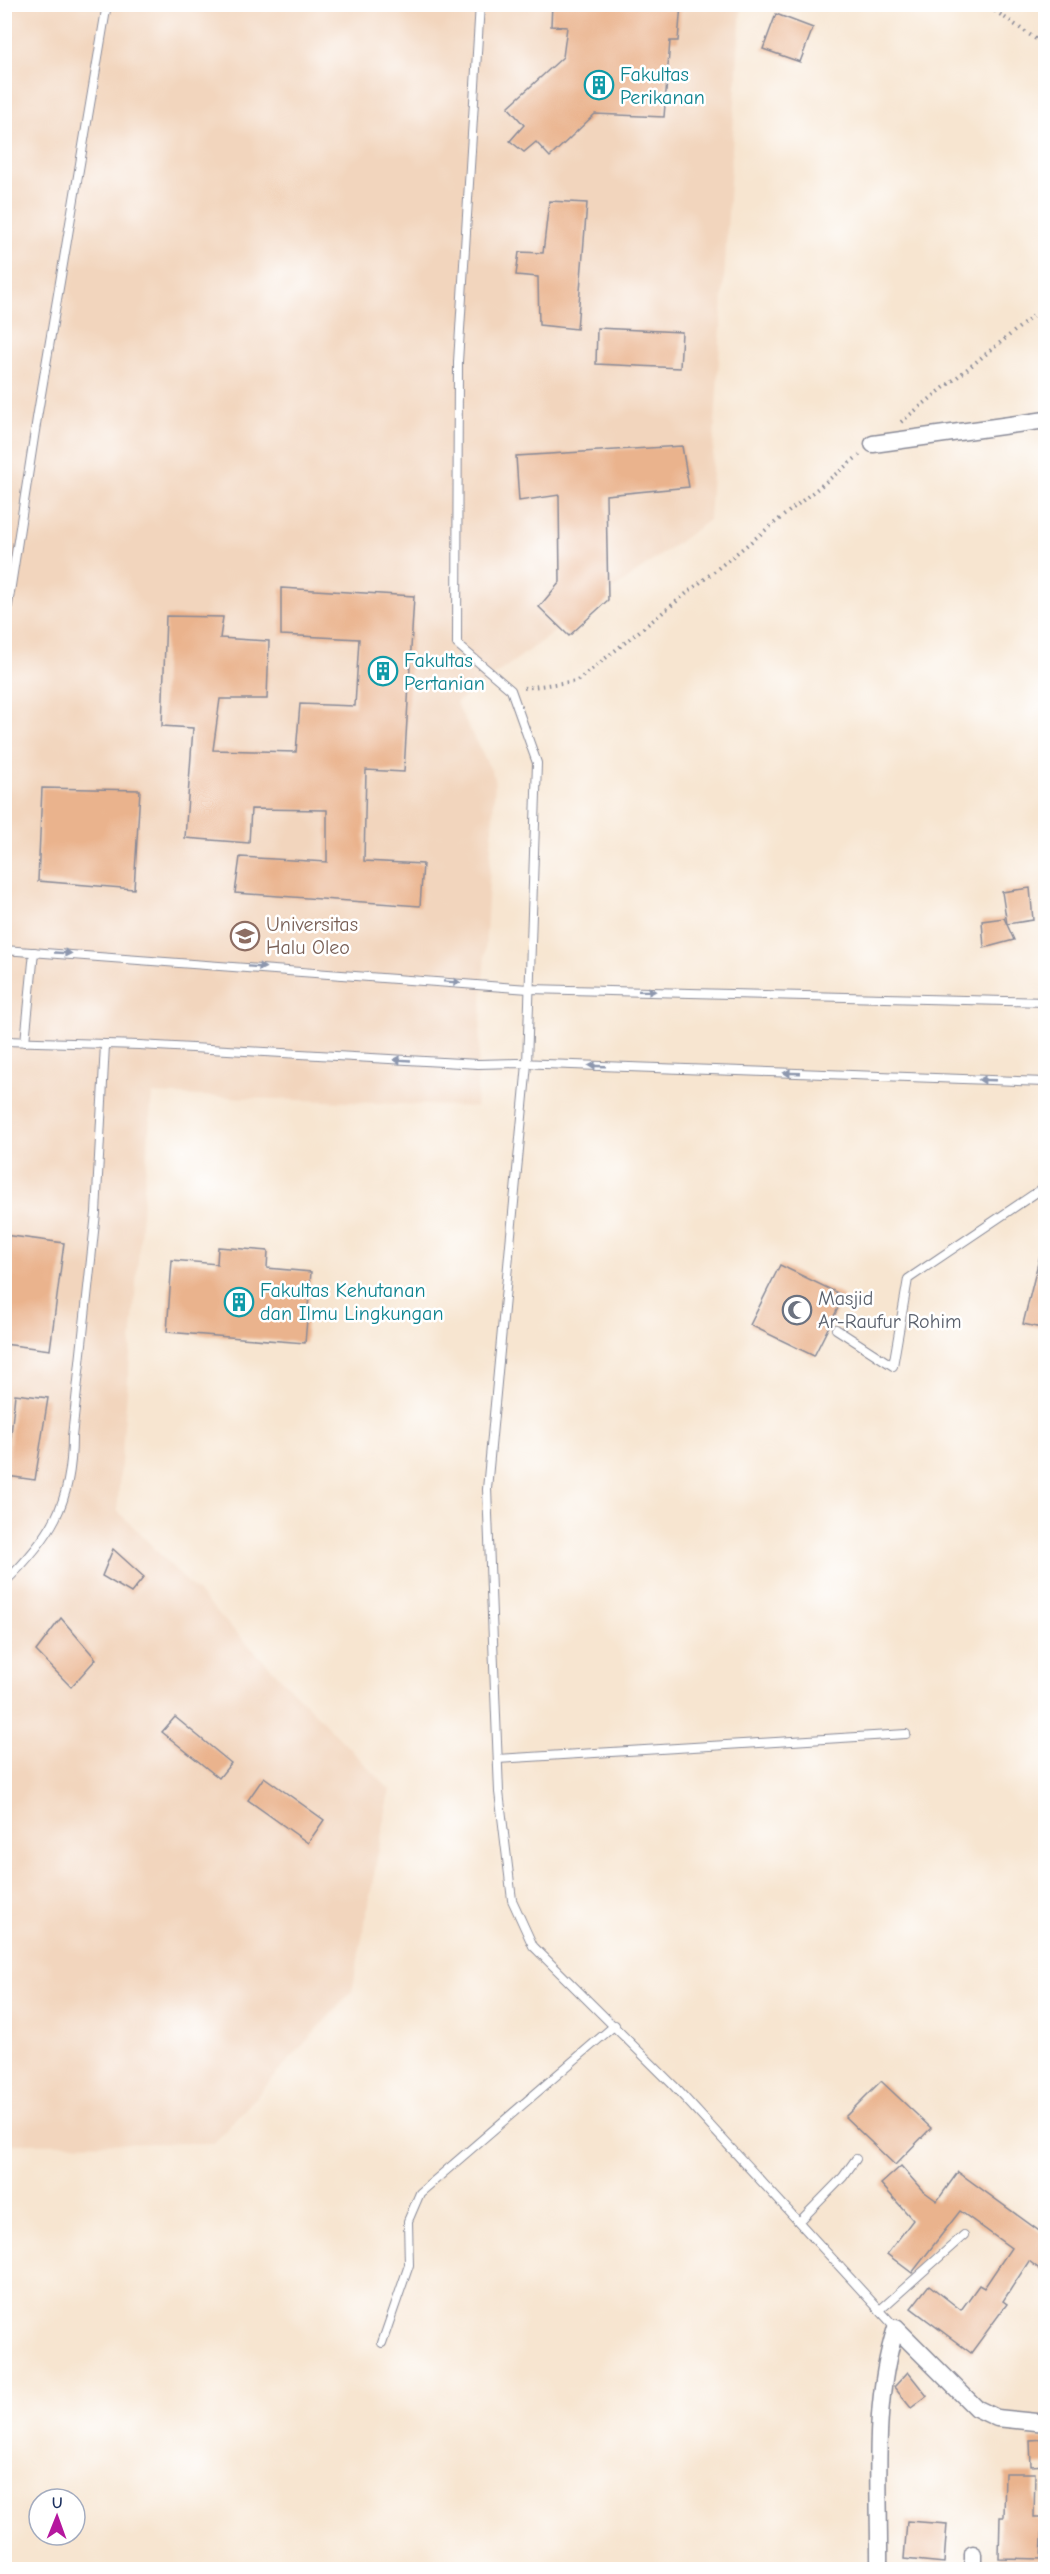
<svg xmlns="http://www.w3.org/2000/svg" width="1050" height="2574" font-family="'Comic Neue',sans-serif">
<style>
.built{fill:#f2d5bd}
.building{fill:#eab38d}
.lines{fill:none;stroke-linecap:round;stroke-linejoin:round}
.lane-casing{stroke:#898a97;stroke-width:10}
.street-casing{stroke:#898a97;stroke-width:19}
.path{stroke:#898a97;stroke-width:4;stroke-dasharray:1.5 4.5;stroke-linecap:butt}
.lane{stroke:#fff;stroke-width:8}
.street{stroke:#fff;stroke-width:16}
.oneway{fill:#8d97ae}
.labels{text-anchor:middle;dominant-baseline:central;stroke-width:5;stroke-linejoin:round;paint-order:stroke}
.culture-label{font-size:20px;fill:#0d838f;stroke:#fff;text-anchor:start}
.education-label{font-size:20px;fill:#785e54;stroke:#fff;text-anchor:start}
.worship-label{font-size:20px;fill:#5b616d;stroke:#fff;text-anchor:start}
</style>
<rect width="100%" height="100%" fill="#fff"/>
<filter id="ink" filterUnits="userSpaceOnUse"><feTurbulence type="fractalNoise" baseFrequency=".0167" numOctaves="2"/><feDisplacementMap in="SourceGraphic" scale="12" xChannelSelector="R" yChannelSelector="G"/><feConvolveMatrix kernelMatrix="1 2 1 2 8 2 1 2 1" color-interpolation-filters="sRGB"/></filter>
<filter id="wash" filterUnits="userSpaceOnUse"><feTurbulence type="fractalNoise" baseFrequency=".008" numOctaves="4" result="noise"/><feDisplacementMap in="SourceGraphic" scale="24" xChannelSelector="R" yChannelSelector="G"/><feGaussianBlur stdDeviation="1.35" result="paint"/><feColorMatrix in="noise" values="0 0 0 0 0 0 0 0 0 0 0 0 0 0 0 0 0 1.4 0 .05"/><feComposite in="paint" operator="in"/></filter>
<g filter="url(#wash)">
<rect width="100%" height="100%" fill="#f7e5d0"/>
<polygon class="built" points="4,5 741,5 709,520 456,703 495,778 476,1107 152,1094 117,1510 390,1790 352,1991 214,2143 5,2144"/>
<g id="blocks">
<g class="building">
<polygon points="552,4 681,4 678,41 670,41 664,117 595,114 550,157 536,142 524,152 510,141 524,125 508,107 563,57 567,27 551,26"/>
<polygon points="776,14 813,28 800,62 763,49"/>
<polygon points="549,201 587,203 577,329 539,325 538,277 516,275 519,252 543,253"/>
<polygon points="597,328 682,332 680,368 596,364"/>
<polygon points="682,446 689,487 606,495 608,600 569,636 539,607 560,582 559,495 519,501 516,456"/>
<polygon points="281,588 414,596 404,772 366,770 364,861 423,864 420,906 235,893 240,857 327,862 327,810 251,809 249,843 185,838 193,728 162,726 166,616 223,617 220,638 269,641 267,699 220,699 213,750 296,752 300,704 355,706 359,639 281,635"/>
<polygon points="42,788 140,790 134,889 38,881"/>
<polygon points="1030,888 1033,920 1007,924 1002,892"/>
<polygon points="1004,918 1014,940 984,948 982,921"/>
<polygon points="4,1235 64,1243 50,1350 4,1344"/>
<polygon points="218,1247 268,1251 267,1268 311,1272 305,1343 167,1332 172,1260 217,1264"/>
<polygon points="1040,1255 1046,1256 1046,1329 1023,1324"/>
<polygon points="780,1265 844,1296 814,1356 750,1325"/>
<polygon points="15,1394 48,1398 35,1480 7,1476"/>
<polygon points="113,1549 144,1577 131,1593 102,1576"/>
<polygon points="61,1618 96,1659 71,1687 36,1651"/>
<polygon points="175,1717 231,1763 219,1778 162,1732"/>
<polygon points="264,1777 324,1820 308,1843 248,1800"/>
<polygon points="881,2081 931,2128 895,2165 845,2117"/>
<polygon points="901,2166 922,2190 937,2201 958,2172 1046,2236 1046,2274 1029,2261 1003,2301 1007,2304 971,2353 911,2308 929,2285 961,2310 979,2285 984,2288 1011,2248 960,2211 912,2273 887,2254 913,2220 881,2184"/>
<polygon points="908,2372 927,2396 911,2408 894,2387"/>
<polygon points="1046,2439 1046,2465 1031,2466 1030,2440"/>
<polygon points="1005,2473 1035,2473 1034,2518 1043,2518 1041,2559 999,2558 1000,2517 1004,2517"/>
<polygon points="907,2521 947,2524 944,2563 904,2559"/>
</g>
</g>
</g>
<g filter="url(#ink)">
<use href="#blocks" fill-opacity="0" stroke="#898a97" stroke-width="1.5"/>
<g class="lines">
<g class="lane-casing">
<g id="lane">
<polyline points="480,4 458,362 457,644 511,690 537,763 527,1064 487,1489 499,1792 512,1900 533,1946 673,2085 896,2328"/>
<polyline points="4,631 37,418 107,4"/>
<polyline points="4,950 529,989 1046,1002"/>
<polyline points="4,1041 139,1045 478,1064 517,1063 1046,1082"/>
<polyline points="25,1042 34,952"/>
<polyline points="836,1329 893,1366 908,1279 1046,1186"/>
<path d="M4,1583C51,1537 72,1504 72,1437L96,1213L105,1045"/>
<polyline points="498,1759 906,1734"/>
<polyline points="799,2222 843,2177 856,2159"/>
<polyline points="880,2310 964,2235"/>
<polyline points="382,2343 409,2265 408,2221 420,2193 615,2025"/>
</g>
</g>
<g class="street-casing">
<g id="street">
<polyline points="873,444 1046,420"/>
<polyline points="973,2554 973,2570"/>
<path d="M879,2570C880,2489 871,2405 896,2328L976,2408L997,2418L1046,2423"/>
</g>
</g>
<g class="path">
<polyline points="985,4 1046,46"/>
<polyline points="901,422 1046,306"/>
<polyline points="524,688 577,681 862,453"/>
</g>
<use href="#lane" class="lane"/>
<use href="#street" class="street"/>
</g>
<defs><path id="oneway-solid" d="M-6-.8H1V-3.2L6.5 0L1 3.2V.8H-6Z" transform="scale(1.5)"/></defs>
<g class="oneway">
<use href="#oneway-solid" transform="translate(63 953) rotate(3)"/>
<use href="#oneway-solid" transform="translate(257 967) rotate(4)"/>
<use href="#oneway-solid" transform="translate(452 982) rotate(4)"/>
<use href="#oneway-solid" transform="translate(647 991) rotate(1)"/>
<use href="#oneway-solid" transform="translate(402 1060) rotate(-177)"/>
<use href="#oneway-solid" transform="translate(597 1066) rotate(-178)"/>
<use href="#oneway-solid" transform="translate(792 1073) rotate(-178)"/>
<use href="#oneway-solid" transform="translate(987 1080) rotate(-178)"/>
</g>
</g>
<defs>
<g id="building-ring" transform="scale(1.5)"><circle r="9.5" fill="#fff" stroke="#0f9aa8" stroke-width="1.5"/><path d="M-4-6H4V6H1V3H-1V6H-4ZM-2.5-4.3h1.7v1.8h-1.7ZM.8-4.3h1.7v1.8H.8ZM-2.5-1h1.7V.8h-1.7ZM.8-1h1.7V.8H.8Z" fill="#0f9aa8"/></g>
<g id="university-ring" transform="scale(1.5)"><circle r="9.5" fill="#fff" stroke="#8d6e63" stroke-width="1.5"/><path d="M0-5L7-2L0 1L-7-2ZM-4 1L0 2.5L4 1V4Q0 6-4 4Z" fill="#8d6e63"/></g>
<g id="mosque-ring" transform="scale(1.5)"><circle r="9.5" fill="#fff" stroke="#6b7280" stroke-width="1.5"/><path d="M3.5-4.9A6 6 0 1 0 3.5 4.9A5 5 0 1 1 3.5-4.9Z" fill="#6b7280"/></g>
</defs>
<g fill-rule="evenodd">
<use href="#building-ring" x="599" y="85"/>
<use href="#building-ring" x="383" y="671"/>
<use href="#university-ring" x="245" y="936"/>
<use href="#building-ring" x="239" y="1302"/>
<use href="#mosque-ring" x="797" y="1310"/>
</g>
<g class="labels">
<g class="culture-label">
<text x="620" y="74">Fakultas<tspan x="620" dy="23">Perikanan</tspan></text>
<text x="404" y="660">Fakultas<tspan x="404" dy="23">Pertanian</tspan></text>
<text x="260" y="1290">Fakultas Kehutanan<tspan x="260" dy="23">dan Ilmu Lingkungan</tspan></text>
</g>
<g class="education-label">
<text x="266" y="924">Universitas<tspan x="266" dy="23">Halu Oleo</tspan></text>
</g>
<g class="worship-label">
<text x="818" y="1298">Masjid<tspan x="818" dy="23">Ar-Raufur Rohim</tspan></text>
</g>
</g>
<rect width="1050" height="2574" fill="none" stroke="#fff" stroke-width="24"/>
<g transform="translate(57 2517) rotate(1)"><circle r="28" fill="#ffffff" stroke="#a4acbf" stroke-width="1.5"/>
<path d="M0-4.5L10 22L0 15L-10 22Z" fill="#b5179e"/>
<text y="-9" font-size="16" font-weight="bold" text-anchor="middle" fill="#1b2f5e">U</text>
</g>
</svg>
